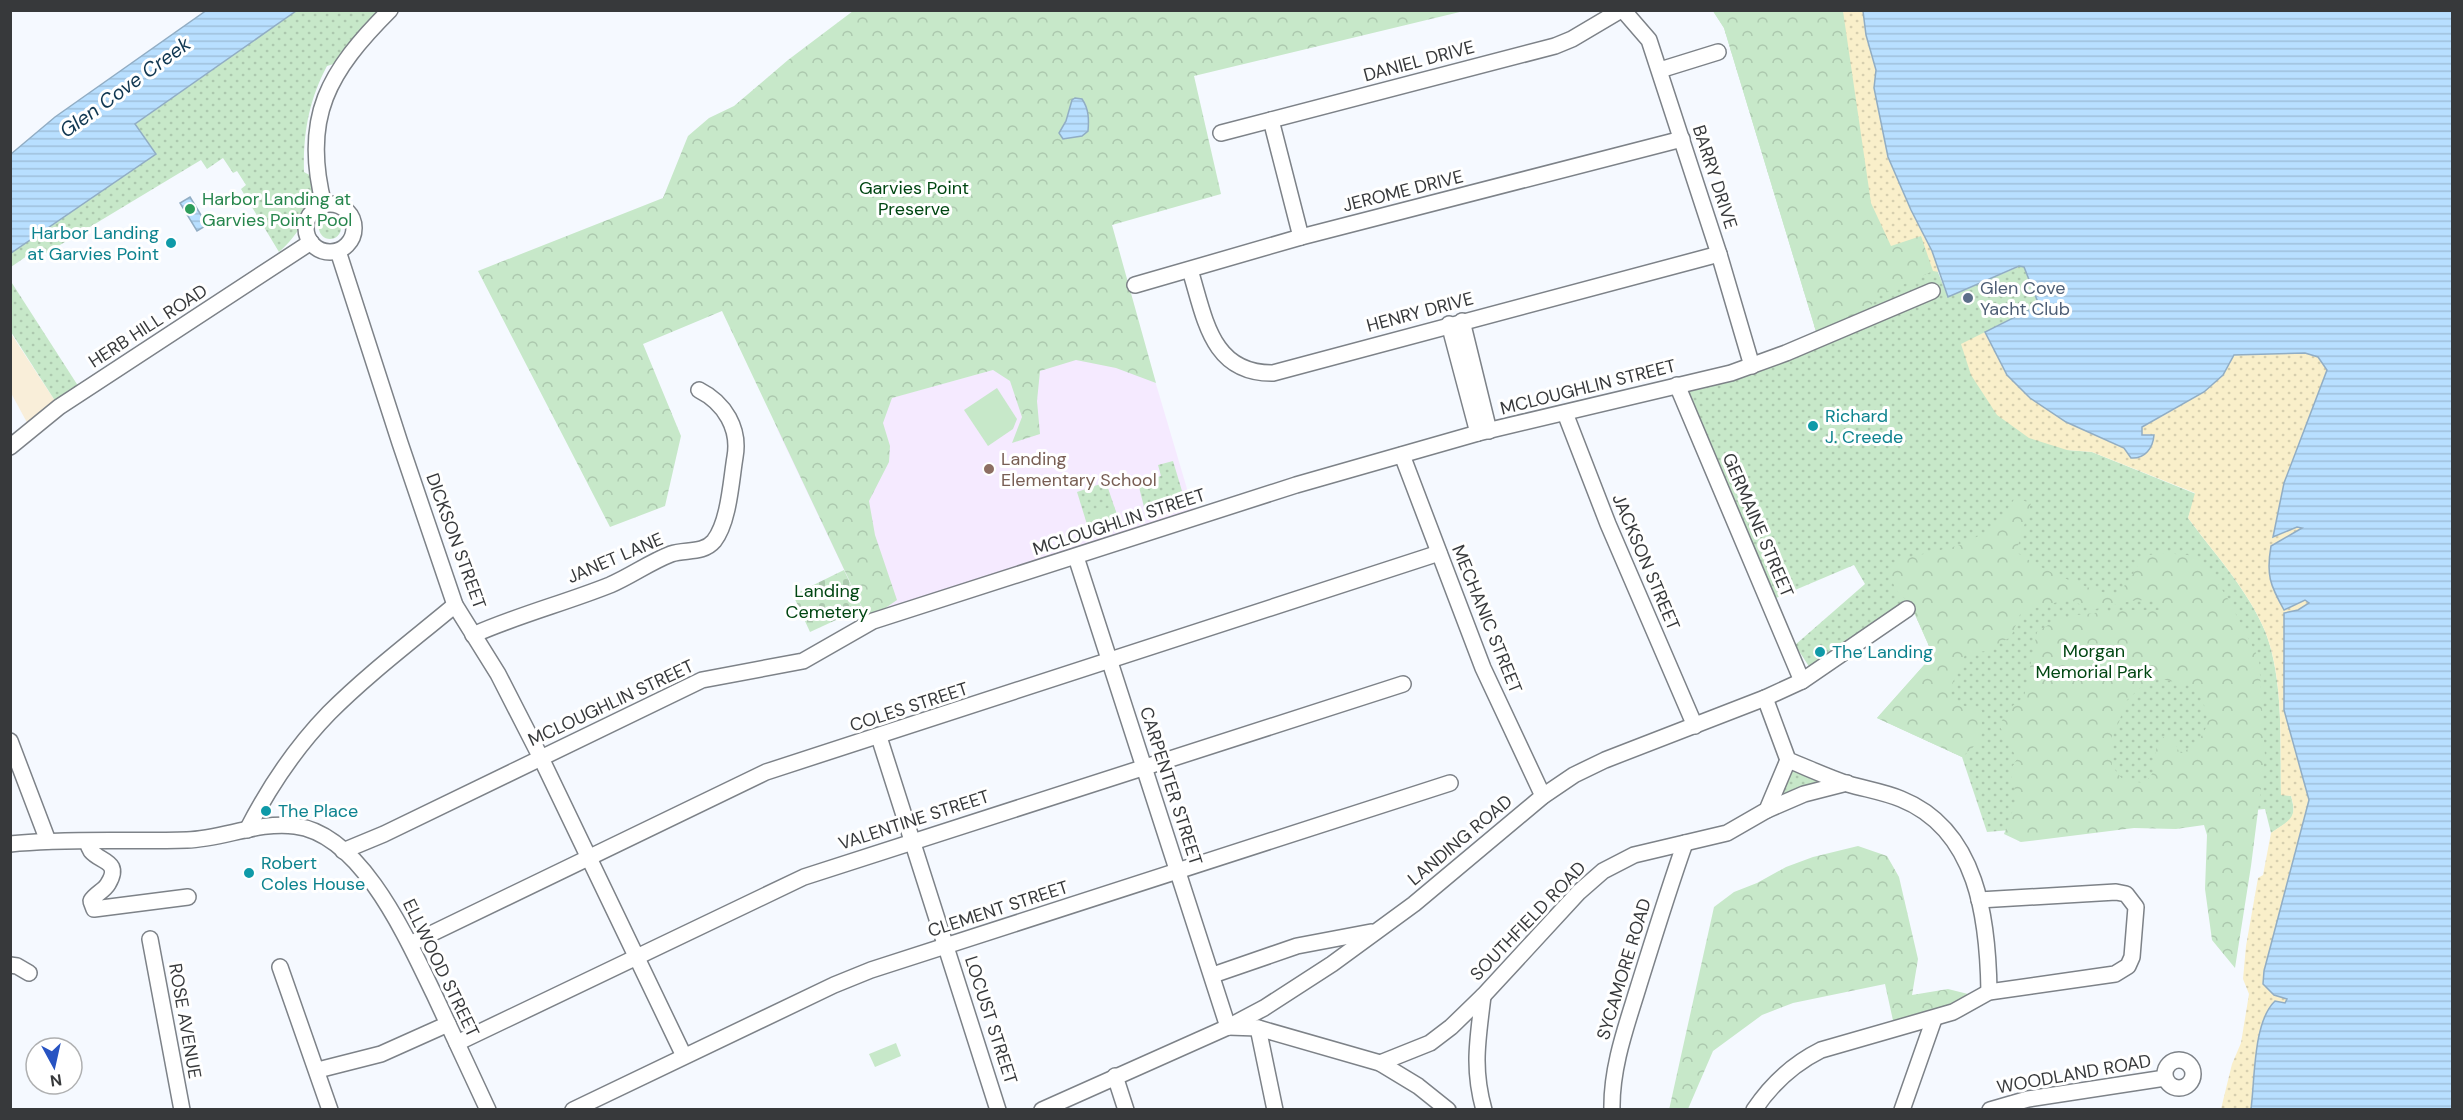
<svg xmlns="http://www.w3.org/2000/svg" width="2463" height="1120" font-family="'DM Sans',sans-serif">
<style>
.commercial{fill:#f9eed9}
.education{fill:#f5eaff}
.grass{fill:url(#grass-dots)}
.forest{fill:url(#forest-crowns);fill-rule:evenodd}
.sand{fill:url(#sand-dots)}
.cemetery{fill:url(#cemetery-stones)}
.garden{fill:#c7e8c9}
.water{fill:url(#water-rules);stroke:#91adc4;stroke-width:1.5}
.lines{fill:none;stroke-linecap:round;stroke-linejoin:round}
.minor-casing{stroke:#7d8288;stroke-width:18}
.minor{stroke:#fff;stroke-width:15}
.leisure-dot{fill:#2e9e5b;stroke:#fff;stroke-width:2}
.culture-dot{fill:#0f9aa8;stroke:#fff;stroke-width:2}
.service-dot{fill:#5c6f8a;stroke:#fff;stroke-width:2}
.education-dot{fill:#8d6e63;stroke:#fff;stroke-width:2}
.labels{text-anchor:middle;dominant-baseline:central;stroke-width:6;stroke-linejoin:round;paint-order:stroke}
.street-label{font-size:18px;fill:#37393b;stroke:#fff}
.park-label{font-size:18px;fill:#004612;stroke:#fff}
.leisure-label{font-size:18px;fill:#27864d;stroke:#fff;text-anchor:start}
.culture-label{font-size:18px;fill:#0d838f;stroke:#fff;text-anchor:start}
.service-label{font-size:18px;fill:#4e5e75;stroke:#fff;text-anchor:start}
.education-label{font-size:18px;fill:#785e54;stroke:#fff;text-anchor:start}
.water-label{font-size:20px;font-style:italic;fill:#103751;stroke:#fff}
</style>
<defs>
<pattern id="grass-dots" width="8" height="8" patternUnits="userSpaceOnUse" patternTransform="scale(1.5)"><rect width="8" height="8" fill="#c7e8c9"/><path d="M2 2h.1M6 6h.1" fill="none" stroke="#acc8ae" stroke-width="1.8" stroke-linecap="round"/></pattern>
<pattern id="forest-crowns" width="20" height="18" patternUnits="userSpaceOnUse" patternTransform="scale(1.5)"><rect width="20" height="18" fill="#c7e8c9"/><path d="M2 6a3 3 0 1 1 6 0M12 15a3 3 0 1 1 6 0" fill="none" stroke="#acc8ae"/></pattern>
<pattern id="sand-dots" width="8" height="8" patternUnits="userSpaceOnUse" patternTransform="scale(1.5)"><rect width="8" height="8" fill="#f9efca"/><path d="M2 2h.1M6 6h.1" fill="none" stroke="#d6ceae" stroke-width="1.8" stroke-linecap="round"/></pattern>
<pattern id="cemetery-stones" width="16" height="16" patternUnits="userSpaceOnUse" patternTransform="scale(1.5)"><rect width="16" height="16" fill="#c7e8c9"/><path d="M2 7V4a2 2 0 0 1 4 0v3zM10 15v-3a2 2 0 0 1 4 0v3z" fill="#acc8ae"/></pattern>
<pattern id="water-rules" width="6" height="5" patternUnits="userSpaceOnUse" patternTransform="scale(1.5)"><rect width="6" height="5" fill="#b8dfff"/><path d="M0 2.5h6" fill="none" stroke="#9fc0db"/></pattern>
</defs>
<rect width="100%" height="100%" fill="#f5f9ff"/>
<polygon class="commercial" points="10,332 59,407 30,428 11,393"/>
<polygon class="education" points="1140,330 1193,509 868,620 777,429"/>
<g class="grass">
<path d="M296,11H387L340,62L327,66C309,100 303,133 304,172L313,177C314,207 301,233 279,252L241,189L246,185L237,171L233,173L223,158L207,169L201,160L45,254L40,247L11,267V253L156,154L135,124Z"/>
<path d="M1713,11H1843L1934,271L1937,270L1948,297L2023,265L2039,305L2067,450L2092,452L2196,494L2188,518C2214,553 2248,590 2265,631C2284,679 2280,743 2281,794L2291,796C2298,820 2290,820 2271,833L2265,809L1987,832L1962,757L1877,718L1933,655L1909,601L1810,668L1795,645L1865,584L1854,565L1769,601L1679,386L1818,338L1724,28Z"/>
<circle cx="330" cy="228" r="11"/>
<polygon points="10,280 82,392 59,407 11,332"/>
<polygon points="1173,461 1182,491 1177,493 1172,501 1163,498 1144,507 1138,483 1161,476 1158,465"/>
<polygon points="1106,482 1120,524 1090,534 1077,492"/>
<polygon points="1791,766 1826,785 1782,799"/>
</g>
<g class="forest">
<polygon points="853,11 1464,11 1194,76 1221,194 1112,225 1156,383 1116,368 1076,360 1040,371 1037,401 1040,434 1012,443 1022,417 1010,381 993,370 892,398 883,423 890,446 889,462 869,501 875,535 897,600 868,620 722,311 643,344 681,436 665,506 610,527 478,271 663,198 688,136 709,118 734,106 788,60"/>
<polygon points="1713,11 1843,11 1871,203 1921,236 1933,271 1880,295 1862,315 1818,338 1724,28"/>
<path d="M2015,498L2031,503L2016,552C2047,573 2079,585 2114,596L2127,583L2144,556L2161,553L2188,555L2209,569L2228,599L2259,659L2265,756L2251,866L2235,968L2212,940L2205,889L2207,835L2204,825L2176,829L2134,828L2021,842L2004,834L2017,799L2010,770L2017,759L1999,725L2011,707L2024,697L2037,632L2061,617L2119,610H2161L2157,599L2131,601L2091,610L2069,599L2021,612L2011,637L1985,651L1965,655L1949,692L1958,704L1982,711L1981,740L1962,757L1877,718L1933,655L1909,601C1895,593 1893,585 1890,571L1903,559L1961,545L1986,532L1998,523ZM2157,678L2196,687C2212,718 2213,733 2182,753L2179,752C2176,742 2165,728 2158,744C2154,752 2157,764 2153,772C2151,776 2147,780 2144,783L2123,780L2112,766L2111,738L2119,722L2126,701L2140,688Z"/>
<polygon points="1858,846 1887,856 1899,877 1918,959 1912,995 1948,989 1968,994 1971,999 1894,1025 1885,984 1793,1003 1762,1015 1713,1051 1688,1109 1669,1110 1714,907 1734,892 1757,883 1786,867 1813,857"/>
</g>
<g class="sand">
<polygon points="1843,11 1877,11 1939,272 1933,271 1921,236 1891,246 1871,203"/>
<path d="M1985,332L2007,375L2066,422L2124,448L2128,453L2151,434L2142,435V427L2170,412L2223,375L2234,355L2305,353L2318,357L2327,370L2284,483L2274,537L2297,527L2302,528L2299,531L2285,610L2305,600L2309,602L2298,610L2284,614V710L2309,800L2264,971L2263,984L2287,998L2285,1003L2275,1001C2253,1022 2255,1079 2251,1109H2221L2232,1064L2241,1043L2249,994L2243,979L2246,946L2258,878L2263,875L2271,833C2289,820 2298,819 2291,796L2281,795C2280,743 2284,679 2265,631C2248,590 2214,553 2188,518L2195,493L2092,452L2067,450L2029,438L1997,415L1971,375L1961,344Z"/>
</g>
<polygon class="cemetery" points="844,570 862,608 810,632 793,595"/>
<g class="garden">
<polygon points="997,388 1017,419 1013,429 988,446 964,410"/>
<polygon points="1114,506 1120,524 1090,534 1085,516"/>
<polygon points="896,1043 901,1056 875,1067 869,1054"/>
</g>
<g class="water">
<polygon points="207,10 296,11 135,124 156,154 11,253 11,154 55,117"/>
<path d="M1863,11H2452V1109H2251C2255,1079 2253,1022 2275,1001L2285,1003L2287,999L2274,995L2263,984L2264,971L2309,800L2284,710V613L2298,610L2309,603L2305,600L2284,610C2270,585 2266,575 2271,546L2302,528L2297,527L2273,537L2284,483L2327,370L2318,357L2305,353L2234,355L2223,375L2204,392L2142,427V435H2154C2153,448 2145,459 2131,458L2124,448L2066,422L2030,398L2007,375L1985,332L2039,305L2024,267L2019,266L1948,297L1932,251L1911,210L1888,157L1874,88L1876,70L1866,35Z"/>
<path d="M1075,98L1082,99C1089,109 1089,120 1088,131L1082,136L1063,139L1059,133L1066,121L1072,100Z"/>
<polygon points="190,197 207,225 197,231 180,203"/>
</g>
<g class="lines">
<g class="minor-casing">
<g id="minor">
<polyline points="1623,10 1649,40 1719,254 1752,366"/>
<polyline points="1660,70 1718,52"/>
<polyline points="1271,120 1301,237"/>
<polyline points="1221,133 1555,46 1572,39 1621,10"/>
<circle cx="330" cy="228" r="24"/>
<path d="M324,205C301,117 329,71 390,10"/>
<polyline points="338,251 400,443 455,605 498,674 541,758 684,1056"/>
<path d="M1190,270C1205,318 1211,374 1273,373L1719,254"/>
<polyline points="1135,285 1301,237 1682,139"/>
<polyline points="1462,321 1489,431"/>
<polyline points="1449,324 1478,433"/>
<polyline points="1677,385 1802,681"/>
<polyline points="1565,413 1608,524 1695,726"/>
<polyline points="10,447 59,407 311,242"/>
<polyline points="1402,455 1483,668 1543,796"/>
<polyline points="1076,557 1228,1027"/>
<path d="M473,635C518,615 565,603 610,585C631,576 650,562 671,554C685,549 703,554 714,541C729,522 731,481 735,457C740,429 725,403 699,390"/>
<path d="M1765,698L1788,760C1808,768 1827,777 1848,784C1865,789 1884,792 1901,799C1978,830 1988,920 1989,992"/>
<polyline points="879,737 998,1110"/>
<polyline points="10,741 48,841"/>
<polyline points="1767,810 1804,794 1847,783"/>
<path d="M247,830C268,789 297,746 329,713C368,674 413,640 455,605"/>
<path d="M87,842C88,845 89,848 91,851C100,862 122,861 108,884C104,891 95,894 91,901L94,909L188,897"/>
<path d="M10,844C69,838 129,842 187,840C223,839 259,821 295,826C362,834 408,941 434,994C452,1033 470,1071 488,1110"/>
<polyline points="343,851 384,834 702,680 803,661 873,621 1296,485 1478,433 1731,373 1786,353 1932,291"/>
<polyline points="150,939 182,1110"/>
<polyline points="410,944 766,772 1439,553"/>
<polyline points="10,965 17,966 29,973"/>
<polyline points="280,967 330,1110"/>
<polyline points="1213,975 1297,946 1371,932"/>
<path d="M1483,996C1478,1039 1472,1067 1484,1110"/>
<polyline points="1228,1027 1258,1028 1380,1063 1418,1086 1448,1110"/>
<polyline points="1258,1028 1275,1110"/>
<polyline points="457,1043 804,877 1403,684"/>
<circle cx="2179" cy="1074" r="14"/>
<polyline points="1380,1063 1430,1043 1451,1027 1483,996 1579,892 1603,871 1634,855 1727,833 1767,810 1788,760"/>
<polyline points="318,1070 381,1054 448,1024"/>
<polyline points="1115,1076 1126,1110"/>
<polyline points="573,1110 834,985 871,970 1450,783"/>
<polyline points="1042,1110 1228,1027 1264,1008 1332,964 1414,904 1543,796 1574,775 1605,760 1765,698 1802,681 1907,609"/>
<path d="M1612,1110C1611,1068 1626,1027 1638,988C1653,940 1668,891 1685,843"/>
<path d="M1754,1110C1772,1083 1793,1064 1821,1050L1953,1012L1989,992L2115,974L2128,966L2132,957L2136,907L2126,894L2116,892L1979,900"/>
<polyline points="1902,1110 1934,1019"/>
<polyline points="1990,1110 2028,1099 2165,1078"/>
</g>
</g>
<use href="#minor" class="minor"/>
</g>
<circle class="leisure-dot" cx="190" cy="209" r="6"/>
<g class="culture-dot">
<circle cx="171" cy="243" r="6"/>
<circle cx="1813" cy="426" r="6"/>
<circle cx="1820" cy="652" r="6"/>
<circle cx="266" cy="811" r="6"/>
<circle cx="249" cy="873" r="6"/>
</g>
<circle class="service-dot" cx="1968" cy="298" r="6"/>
<circle class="education-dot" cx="989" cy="469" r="6"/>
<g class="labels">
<g class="street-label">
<text transform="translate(1419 61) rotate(-15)">DANIEL DRIVE</text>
<text transform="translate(1715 177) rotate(72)">BARRY DRIVE</text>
<text transform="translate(1403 191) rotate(-14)">JEROME DRIVE</text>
<text transform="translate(1420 312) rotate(-15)">HENRY DRIVE</text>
<text transform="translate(148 326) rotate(-33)">HERB HILL ROAD</text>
<text transform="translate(1588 387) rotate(-14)">MCLOUGHLIN STREET</text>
<text transform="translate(1119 522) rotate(-18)">MCLOUGHLIN STREET</text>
<text transform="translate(1758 525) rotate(67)">GERMAINE STREET</text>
<text transform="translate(456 541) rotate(70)">DICKSON STREET</text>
<text transform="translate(615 558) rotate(-23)">JANET LANE</text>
<text transform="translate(1646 562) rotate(67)">JACKSON STREET</text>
<text transform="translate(1487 619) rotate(68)">MECHANIC STREET</text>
<text transform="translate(611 703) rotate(-25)">MCLOUGHLIN STREET</text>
<text transform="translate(909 707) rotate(-18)">COLES STREET</text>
<text transform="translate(1171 786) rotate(72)">CARPENTER STREET</text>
<text transform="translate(914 820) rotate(-18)">VALENTINE STREET</text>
<text transform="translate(1460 840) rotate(-40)">LANDING ROAD</text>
<text transform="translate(998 909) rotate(-18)">CLEMENT STREET</text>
<text transform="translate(1528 921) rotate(-46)">SOUTHFIELD ROAD</text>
<text transform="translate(441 968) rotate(64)">ELLWOOD STREET</text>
<text transform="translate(1624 969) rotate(-73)">SYCAMORE ROAD</text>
<text transform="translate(991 1020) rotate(72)">LOCUST STREET</text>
<text transform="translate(185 1021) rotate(80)">ROSE AVENUE</text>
<text transform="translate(2074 1074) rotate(-10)">WOODLAND ROAD</text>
</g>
<g class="park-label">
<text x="914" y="188">Garvies Point<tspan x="914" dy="21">Preserve</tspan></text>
<text x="827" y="591">Landing<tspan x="827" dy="21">Cemetery</tspan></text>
<text x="2094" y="651">Morgan<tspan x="2094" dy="21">Memorial Park</tspan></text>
</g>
<g class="leisure-label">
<text x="202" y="199">Harbor Landing at<tspan x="202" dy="21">Garvies Point Pool</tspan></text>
</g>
<g class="culture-label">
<text x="159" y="233" text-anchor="end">Harbor Landing<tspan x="159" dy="21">at Garvies Point</tspan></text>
<text x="1825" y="416">Richard<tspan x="1825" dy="21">J. Creede</tspan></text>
<text x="1832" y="652">The Landing</text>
<text x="278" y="811">The Place</text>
<text x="261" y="863">Robert<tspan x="261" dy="21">Coles House</tspan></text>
</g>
<g class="service-label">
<text x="1980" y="288">Glen Cove<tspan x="1980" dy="21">Yacht Club</tspan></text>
</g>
<g class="education-label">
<text x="1001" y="459">Landing<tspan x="1001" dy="21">Elementary School</tspan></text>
</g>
<g class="water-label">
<text transform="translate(125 87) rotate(-36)">Glen Cove Creek</text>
</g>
</g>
<rect width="2463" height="1120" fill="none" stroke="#37393b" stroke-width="24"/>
<g transform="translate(54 1066) rotate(172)"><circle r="28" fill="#ffffff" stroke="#afb0b1" stroke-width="1.5"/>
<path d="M0-4.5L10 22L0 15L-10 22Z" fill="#2753c2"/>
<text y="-9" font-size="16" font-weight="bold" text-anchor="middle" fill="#37393b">N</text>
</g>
</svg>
